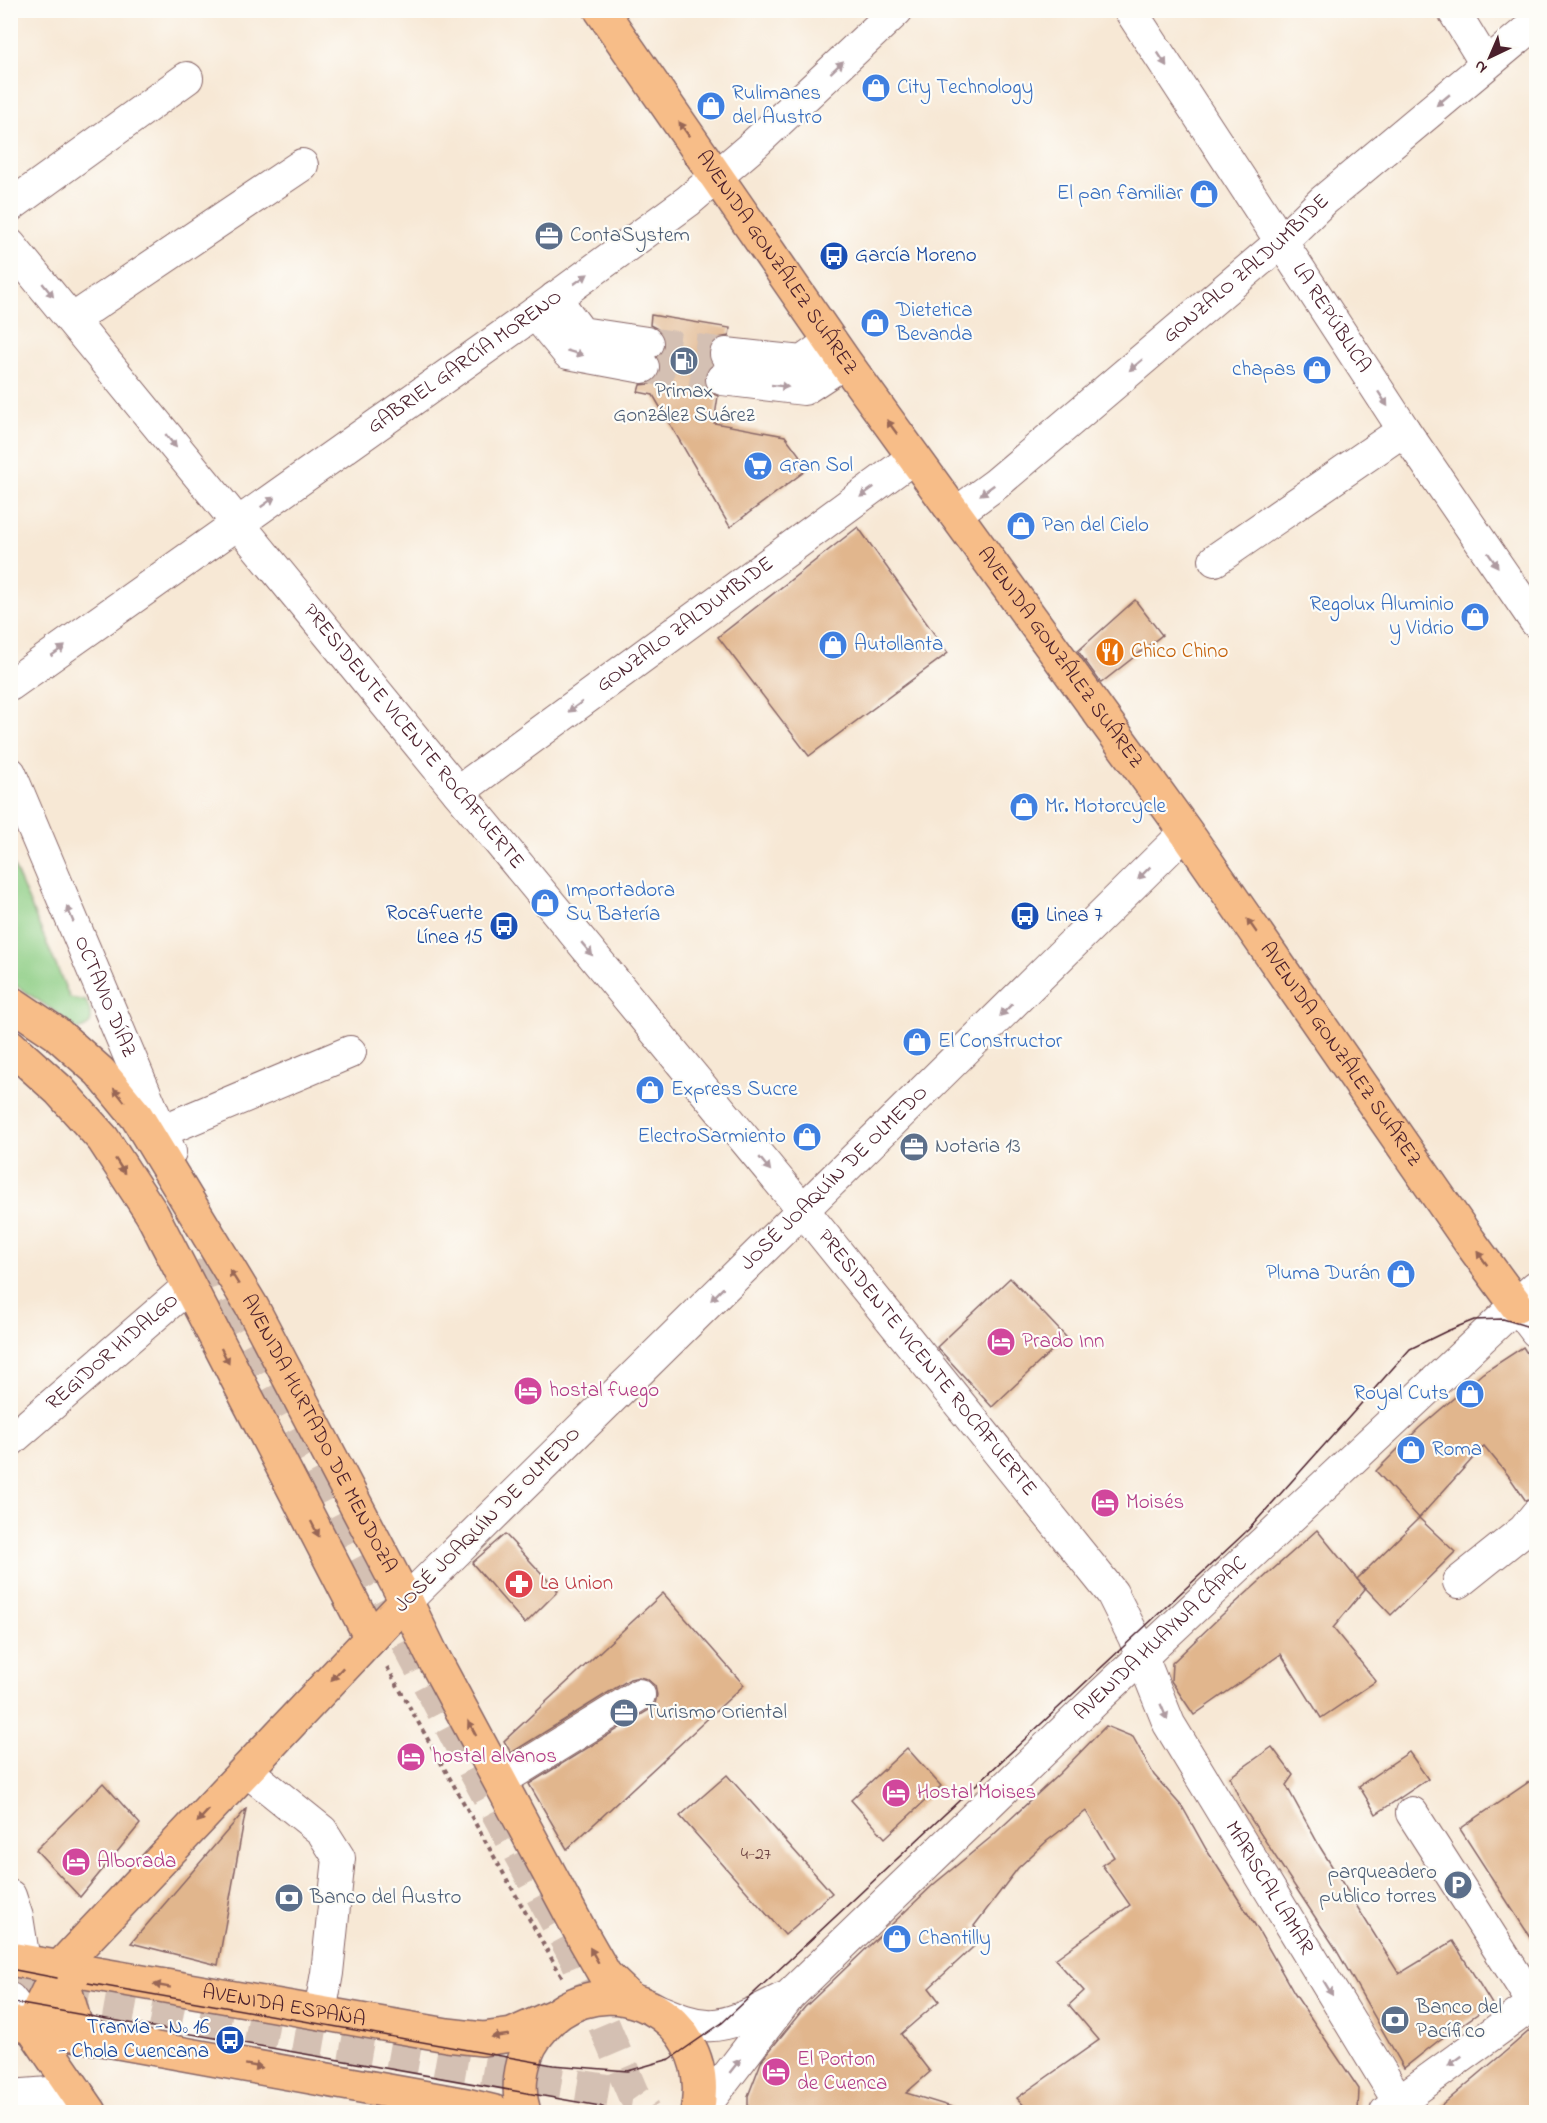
<svg xmlns="http://www.w3.org/2000/svg" width="1547" height="2123" font-family="'Indie Flower',sans-serif">
<style>
.green{fill:#8dcd84;stroke:#6c7658;stroke-width:1.5}
.building{fill:#e1b68d}
.lines{fill:none;stroke-linecap:round;stroke-linejoin:round}
.minor-tunnel{stroke:#d4c0b3;stroke-width:32;stroke-dasharray:32 16;stroke-linecap:butt}
.minor-casing{stroke:#876566;stroke-width:34}
.major-casing{stroke:#876566;stroke-width:36}
.path{stroke:#876566;stroke-width:4;stroke-dasharray:4.5 4.5;stroke-linecap:butt}
.minor{stroke:#fff;stroke-width:32}
.major{stroke:#f7bd88;stroke-width:33}
.tram{stroke:#4a1f2b;stroke-width:1.5}
.oneway{fill:#ae9aa0}
.oneway2{fill:#986655}
.labels{text-anchor:middle;dominant-baseline:central;stroke-width:4.5;stroke-linejoin:round;paint-order:stroke}
.number-label{font-size:18px;fill:#704544}
.shop-label{font-size:21px;fill:#366cbe;stroke:#fdfcf7;text-anchor:start}
.service-label{font-size:21px;fill:#4e5e75;stroke:#fdfcf7;text-anchor:start}
.transit-label{font-size:21px;fill:#164399;stroke:#fdfcf7;text-anchor:start}
.street-label{font-size:21px;fill:#4a1f2b;stroke:#fdfcf7}
.food-label{font-size:21px;fill:#c56008;stroke:#fdfcf7;text-anchor:start}
.hotel-label{font-size:21px;fill:#b23c85;stroke:#fdfcf7;text-anchor:start}
.health-label{font-size:21px;fill:#be3a42;stroke:#fdfcf7;text-anchor:start}
</style>
<rect width="100%" height="100%" fill="#fdfcf7"/>
<filter id="ink" filterUnits="userSpaceOnUse"><feTurbulence type="fractalNoise" baseFrequency=".0167" numOctaves="2"/><feDisplacementMap in="SourceGraphic" scale="12" xChannelSelector="R" yChannelSelector="G"/><feConvolveMatrix kernelMatrix="1 2 1 2 8 2 1 2 1" color-interpolation-filters="sRGB"/></filter>
<filter id="wash" filterUnits="userSpaceOnUse"><feTurbulence type="fractalNoise" baseFrequency=".008" numOctaves="4" result="noise"/><feDisplacementMap in="SourceGraphic" scale="24" xChannelSelector="R" yChannelSelector="G"/><feGaussianBlur stdDeviation="1.35" result="paint"/><feColorMatrix in="noise" values="0 0 0 0 0 0 0 0 0 0 0 0 0 0 0 0 0 1.4 0 .05"/><feComposite in="paint" operator="in"/></filter>
<g filter="url(#wash)">
<rect width="100%" height="100%" fill="#f7e8d5"/>
<path class="green" d="M10,857L70,998L86,1001C92,1016 97,1025 77,1030L57,1013L11,982Z"/>
<g id="blocks">
<g class="building">
<polygon points="651,315 730,328 729,336 718,338 712,343 708,352 709,361 712,365 707,369 704,376 705,385 711,393 718,396 714,423 785,436 809,468 730,527 653,395 638,392 640,385 650,384 657,378 661,370 657,357 665,346 663,336 658,329 650,325"/>
<polygon points="858,527 948,653 809,756 718,637"/>
<polygon points="1135,600 1162,635 1101,683 1078,651"/>
<polygon points="1010,1278 1066,1337 992,1407 937,1347"/>
<polygon points="1523,1347 1536,1367 1536,1497 1526,1501 1508,1475 1484,1446 1419,1518 1376,1471 1419,1428 1483,1373"/>
<polygon points="1419,1518 1455,1552 1391,1615 1357,1579"/>
<polygon points="1317,1530 1365,1589 1333,1628 1376,1681 1321,1718 1281,1654 1194,1715 1171,1681 1172,1663 1222,1615"/>
<polygon points="505,1534 558,1591 525,1624 472,1563"/>
<polygon points="663,1593 744,1685 567,1849 529,1784 649,1710 655,1704 657,1695 655,1686 647,1679 639,1677 630,1679 511,1753 504,1741"/>
<polygon points="1106,1726 1133,1737 1154,1775 1183,1808 1206,1849 1257,1928 1294,1993 1359,2089 1358,2112 1030,2112 1017,2098 1099,2040 1069,2005 1084,1991 1055,1959 1130,1905 1102,1865 1114,1857 1086,1811 1047,1841 1018,1868 974,1926 984,1937 929,1988 939,2001 901,2034 930,2072 906,2093 952,2107 951,2112 748,2112 748,2096 762,2060 805,2007 934,1884 990,1838 1060,1773"/>
<polygon points="1272,1747 1293,1775 1286,1785 1320,1847 1399,1974 1453,1941 1492,2004 1438,2041 1404,2068 1334,1946 1243,1807 1230,1777"/>
<polygon points="907,1748 941,1786 885,1838 851,1800"/>
<polygon points="1409,1752 1428,1779 1376,1814 1359,1786"/>
<polygon points="727,1775 832,1893 785,1935 680,1816"/>
<polygon points="1536,1777 1536,1946 1460,1829"/>
<polygon points="103,1783 140,1824 80,1897 36,1850"/>
<polygon points="246,1809 218,1965 131,1943"/>
<polygon points="1536,2025 1536,2112 1434,2112 1506,2051"/>
</g>
</g>
</g>
<g filter="url(#ink)">
<use href="#blocks" fill-opacity="0" stroke="#876566" stroke-width="1.5"/>
<g class="lines">
<g class="minor-tunnel">
<polyline points="647,343 726,354"/>
<polyline points="643,367 722,379"/>
<polyline points="212,1255 229,1304 462,1748 577,1961 633,2094 646,2112"/>
<polyline points="10,1986 543,2080 633,2094"/>
</g>
<g class="minor-casing">
<g id="minor">
<path id="s1" d="M1130,10L1404,430L1536,622"/>
<polyline points="1453,10 1486,64"/>
<polyline points="10,206 187,78"/>
<path id="s2" d="M10,245L458,792L803,1210L1112,1593L1134,1637L1169,1724L1405,2112"/>
<polyline points="555,298 581,333 647,343"/>
<polyline points="535,313 568,353 643,367"/>
<polyline points="72,320 302,165"/>
<polyline points="726,354 802,362 831,341"/>
<polyline points="722,379 804,389 845,362"/>
<path id="s3" d="M955,514L996,484L1281,242L1323,201L1536,23"/>
<polyline points="1215,560 1404,430"/>
<path id="s4" d="M10,685L535,313L688,201L749,149L897,10"/>
<path id="s5" d="M10,773L170,1152"/>
<path id="s6" d="M458,792L914,457"/>
<polyline points="162,1131 350,1052"/>
<polyline points="1517,1306 1536,1331"/>
<path id="s7" d="M10,1441L189,1286"/>
<polyline points="1459,1582 1524,1530 1536,1515"/>
<path id="s8" d="M406,1601L1186,832"/>
<polyline points="246,1770 322,1831 339,1858 327,1973 320,2013"/>
<polyline points="500,1781 639,1695"/>
<polyline points="1412,1813 1534,2004"/>
<polyline points="10,1896 17,1917 24,1961"/>
<polyline points="10,1999 31,2026"/>
<path d="M652,2008C670,2015 687,2024 707,2025C730,2027 762,2009 782,1999"/>
<polyline points="10,2096 76,2091"/>
<path id="s9" d="M700,2112L789,1996L1101,1695L1536,1287"/>
<polyline points="1386,2112 1398,2102 1536,2002"/>
</g>
</g>
<g class="major-casing">
<g id="major">
<path id="s10" d="M601,10L845,362L1186,832L1470,1242L1517,1306"/>
<path id="s11" d="M10,1002L56,1033L100,1072L137,1117L252,1307L406,1601L431,1653L585,1940L605,1975L631,2000"/>
<polyline points="10,1046 59,1090 103,1139 152,1214 371,1638"/>
<path id="s12" d="M10,1959L447,2035L483,2039L512,2035L554,2016"/>
<polyline points="59,1968 78,2034"/>
<polyline points="18,2024 466,2105 495,2112"/>
<polyline points="90,2112 31,2026 59,1968 406,1601"/>
<path d="M524,2112C517,2091 520,2066 530,2046C583,1952 719,2005 697,2112"/>
</g>
</g>
<polyline class="path" points="387,1667 562,1977"/>
<use href="#minor" class="minor"/>
<use href="#major" class="major"/>
<g class="tram">
<polyline points="10,1969 57,1978"/>
<polyline points="88,1983 553,2065 628,2071 670,2059 722,2023 1249,1529 1410,1349 1447,1331 1474,1320 1503,1319 1536,1329"/>
<polyline points="10,2002 600,2106 614,2112"/>
</g>
</g>
<defs><path id="oneway-solid" d="M-6-.8H1V-3.2L6.5 0L1 3.2V.8H-6Z" transform="scale(1.5)"/></defs>
<g class="oneway">
<use href="#oneway-solid" transform="translate(1162 59) rotate(57)"/>
<use href="#oneway-solid" transform="translate(837 67) rotate(-43)"/>
<use href="#oneway-solid" transform="translate(1443 100) rotate(140)"/>
<use href="#oneway-solid" transform="translate(581 279) rotate(-36)"/>
<use href="#oneway-solid" transform="translate(48 290) rotate(51)"/>
<use href="#oneway-solid" transform="translate(575 353) rotate(17)"/>
<use href="#oneway-solid" transform="translate(1136 365) rotate(140)"/>
<use href="#oneway-solid" transform="translate(780 386) rotate(7)"/>
<use href="#oneway-solid" transform="translate(1383 399) rotate(57)"/>
<use href="#oneway-solid" transform="translate(171 441) rotate(51)"/>
<use href="#oneway-solid" transform="translate(987 490) rotate(144)"/>
<use href="#oneway-solid" transform="translate(867 492) rotate(144)"/>
<use href="#oneway-solid" transform="translate(268 502) rotate(-35)"/>
<use href="#oneway-solid" transform="translate(1493 560) rotate(55)"/>
<use href="#oneway-solid" transform="translate(58 651) rotate(-36)"/>
<use href="#oneway-solid" transform="translate(575 707) rotate(144)"/>
<use href="#oneway-solid" transform="translate(1144 873) rotate(135)"/>
<use href="#oneway-solid" transform="translate(70 914) rotate(-113)"/>
<use href="#oneway-solid" transform="translate(587 949) rotate(50)"/>
<use href="#oneway-solid" transform="translate(1006 1010) rotate(135)"/>
<use href="#oneway-solid" transform="translate(765 1164) rotate(50)"/>
<use href="#oneway-solid" transform="translate(717 1294) rotate(135)"/>
<use href="#oneway-solid" transform="translate(1164 1712) rotate(67)"/>
<use href="#oneway-solid" transform="translate(1328 1988) rotate(59)"/>
<use href="#oneway-solid" transform="translate(1455 2061) rotate(144)"/>
<use href="#oneway-solid" transform="translate(735 2066) rotate(-52)"/>
</g>
<g class="oneway2">
<use href="#oneway-solid" transform="translate(684 129) rotate(-125)"/>
<use href="#oneway-solid" transform="translate(892 427) rotate(-126)"/>
<use href="#oneway-solid" transform="translate(1252 926) rotate(-125)"/>
<use href="#oneway-solid" transform="translate(119 1095) rotate(-129)"/>
<use href="#oneway-solid" transform="translate(120 1166) rotate(57)"/>
<use href="#oneway-solid" transform="translate(1482 1258) rotate(-126)"/>
<use href="#oneway-solid" transform="translate(234 1277) rotate(-122)"/>
<use href="#oneway-solid" transform="translate(225 1356) rotate(63)"/>
<use href="#oneway-solid" transform="translate(315 1529) rotate(63)"/>
<use href="#oneway-solid" transform="translate(337 1674) rotate(133)"/>
<use href="#oneway-solid" transform="translate(472 1728) rotate(-118)"/>
<use href="#oneway-solid" transform="translate(203 1816) rotate(133)"/>
<use href="#oneway-solid" transform="translate(594 1955) rotate(-120)"/>
<use href="#oneway-solid" transform="translate(162 1986) rotate(-170)"/>
<use href="#oneway-solid" transform="translate(500 2036) rotate(172)"/>
<use href="#oneway-solid" transform="translate(254 2066) rotate(10)"/>
</g>
</g>
<defs>
<g id="shop-disc" transform="scale(1.5)"><circle r="9.5" fill="#3f7fe0" stroke="#fdfcf7"/><path d="M-5-2.5h2.3a2.7 3.5 0 0 1 5.4 0H5L5.5 6h-11ZM-1.5-2.5h3a1.5 2.3 0 0 0-3 0Z" fill="#fff"/></g>
<g id="office-disc" transform="scale(1.5)"><circle r="9.5" fill="#5c6f8a" stroke="#fdfcf7"/><path d="M-6-3h4V-5.5h4V-3h4V5H-6ZM-1-4.5V-3h2v-1.5ZM-6 0V1H6V0Z" fill="#fff"/></g>
<g id="bus-disc" transform="scale(1.5)"><circle r="9.5" fill="#1a4fb4" stroke="#fdfcf7"/><path d="M-5-6H5V4H4V6H2V4H-2V6H-4V4H-5ZM-3.5-4V0h7V-4ZM-3.5 1.2v1.5H-2V1.2ZM2 1.2v1.5H3.5V1.2Z" fill="#fff"/></g>
<g id="fuel-disc" transform="scale(1.5)"><circle r="9.5" fill="#5c6f8a" stroke="#fdfcf7"/><path d="M-5.5-6h7V0h2V4h1.3V-2.5L3-4.5l.8-.8L6-3V5H2.5V1h-1V6h-7ZM-4.2-4.7v3.2H.2V-4.7Z" fill="#fff"/></g>
<g id="supermarket-disc" transform="scale(1.5)"><circle r="9.5" fill="#3f7fe0" stroke="#fdfcf7"/><path d="M-6-5.5h2.5l.6 2H6L4.5 2H-2.5L-4.4-4H-6ZM-1.5 3.2a1.3 1.3 0 1 0 .1 0ZM3 3.2a1.3 1.3 0 1 0 .1 0Z" fill="#fff"/></g>
<g id="restaurant-disc" transform="scale(1.5)"><circle r="9.5" fill="#e8710a" stroke="#fdfcf7"/><path d="M-5-6h1v4h1v-4h1v4h1v-4h1v5L-1.5 .5V6h-2V.5L-5-1ZM5-6V6H3V1.5H1.5Q1.5-4 5-6Z" fill="#fff"/></g>
<g id="hotel-disc" transform="scale(1.5)"><circle r="9.5" fill="#d1479c" stroke="#fdfcf7"/><path d="M-6-4.5h1.5V1H6V5H4.5V3h-9V5H-6ZM-4 0a1.8 1.8 0 1 1 3.6 0ZM.5 0V-2.5h3Q6-2.5 6 0Z" fill="#fff"/></g>
<g id="pharmacy-disc" transform="scale(1.5)"><circle r="9.5" fill="#e0444e" stroke="#fdfcf7"/><path d="M-2-6h4v4h4v4h-4v4h-4v-4h-4v-4h4Z" fill="#fff"/></g>
<g id="parking-disc" transform="scale(1.5)"><circle r="9.5" fill="#5c6f8a" stroke="#fdfcf7"/><path d="M-3.5-5.5H1a3.5 3.5 0 0 1 0 7H-1V5.5H-3.5ZM-1-3.4V-.6H.8a1.4 1.4 0 0 0 0-2.8Z" fill="#fff"/></g>
<g id="bank-disc" transform="scale(1.5)"><circle r="9.5" fill="#5c6f8a" stroke="#fdfcf7"/><path d="M-6-4H6V4H-6ZM0-2.3a2.3 2.3 0 1 0 0 4.6a2.3 2.3 0 1 0 0-4.6Z" fill="#fff"/></g>
</defs>
<g fill-rule="evenodd">
<use href="#shop-disc" x="876" y="88"/>
<use href="#shop-disc" x="711" y="106"/>
<use href="#shop-disc" x="1204" y="194"/>
<use href="#office-disc" x="549" y="236"/>
<use href="#bus-disc" x="834" y="256"/>
<use href="#shop-disc" x="875" y="323"/>
<use href="#fuel-disc" x="684" y="361"/>
<use href="#shop-disc" x="1317" y="370"/>
<use href="#supermarket-disc" x="758" y="466"/>
<use href="#shop-disc" x="1021" y="526"/>
<use href="#shop-disc" x="1475" y="617"/>
<use href="#shop-disc" x="833" y="645"/>
<use href="#restaurant-disc" x="1110" y="652"/>
<use href="#shop-disc" x="1024" y="807"/>
<use href="#shop-disc" x="545" y="903"/>
<use href="#bus-disc" x="1025" y="916"/>
<use href="#bus-disc" x="504" y="926"/>
<use href="#shop-disc" x="917" y="1042"/>
<use href="#shop-disc" x="650" y="1090"/>
<use href="#shop-disc" x="807" y="1137"/>
<use href="#office-disc" x="914" y="1147"/>
<use href="#shop-disc" x="1401" y="1274"/>
<use href="#hotel-disc" x="1001" y="1342"/>
<use href="#hotel-disc" x="528" y="1391"/>
<use href="#shop-disc" x="1470" y="1394"/>
<use href="#shop-disc" x="1411" y="1450"/>
<use href="#hotel-disc" x="1105" y="1503"/>
<use href="#pharmacy-disc" x="519" y="1584"/>
<use href="#office-disc" x="624" y="1713"/>
<use href="#hotel-disc" x="411" y="1757"/>
<use href="#hotel-disc" x="896" y="1793"/>
<use href="#hotel-disc" x="76" y="1862"/>
<use href="#parking-disc" x="1458" y="1885"/>
<use href="#bank-disc" x="289" y="1898"/>
<use href="#shop-disc" x="897" y="1939"/>
<use href="#bank-disc" x="1395" y="2020"/>
<use href="#bus-disc" x="230" y="2040"/>
<use href="#hotel-disc" x="776" y="2072"/>
</g>
<g class="labels">
<g class="number-label">
<text x="756" y="1855">4-27</text>
</g>
<g class="shop-label">
<text x="897" y="88">City Technology</text>
<text x="732" y="94">Rulimanes<tspan x="732" dy="24">del Austro</tspan></text>
<text x="1183" y="194" text-anchor="end">El pan familiar</text>
<text x="896" y="311">Dietetica<tspan x="896" dy="24">Bevanda</tspan></text>
<text x="1296" y="370" text-anchor="end">chapas</text>
<text x="779" y="466">Gran Sol</text>
<text x="1042" y="526">Pan del Cielo</text>
<text x="1454" y="605" text-anchor="end">Regolux Aluminio<tspan x="1454" dy="24">y Vidrio</tspan></text>
<text x="854" y="645">Autollanta</text>
<text x="1045" y="807">Mr. Motorcycle</text>
<text x="566" y="891">Importadora<tspan x="566" dy="24">Su Batería</tspan></text>
<text x="938" y="1042">El Constructor</text>
<text x="671" y="1090">Express Sucre</text>
<text x="786" y="1137" text-anchor="end">ElectroSarmiento</text>
<text x="1380" y="1274" text-anchor="end">Pluma Durán</text>
<text x="1449" y="1394" text-anchor="end">Royal Cuts</text>
<text x="1432" y="1450">Roma</text>
<text x="918" y="1939">Chantilly</text>
</g>
<g class="service-label">
<text x="570" y="236">ContaSystem</text>
<text x="684" y="392" text-anchor="middle">Primax<tspan x="684" dy="24">González Suárez</tspan></text>
<text x="935" y="1147">Notaria 13</text>
<text x="645" y="1713">Turismo Oriental</text>
<text x="1437" y="1873" text-anchor="end">parqueadero<tspan x="1437" dy="24">publico torres</tspan></text>
<text x="310" y="1898">Banco del Austro</text>
<text x="1416" y="2008">Banco del<tspan x="1416" dy="24">Pacífico</tspan></text>
</g>
<g class="transit-label">
<text x="855" y="256">García Moreno</text>
<text x="483" y="914" text-anchor="end">Rocafuerte<tspan x="483" dy="24">Línea 15</tspan></text>
<text x="1046" y="916">Linea 7</text>
<text x="209" y="2028" text-anchor="end">Tranvía - Nº 16<tspan x="209" dy="24">- Chola Cuencana</tspan></text>
</g>
<g class="street-label">
<text stroke="none"><textPath href="#s10" startOffset="308">AVENIDA GONZÁLEZ SUÁREZ</textPath></text>
<text stroke="none"><textPath href="#s3" startOffset="381">GONZALO ZALDUMBIDE</textPath></text>
<text stroke="none"><textPath href="#s1" startOffset="368">LA REPÚBLICA</textPath></text>
<text stroke="none"><textPath href="#s4" startOffset="558">GABRIEL GARCÍA MORENO</textPath></text>
<text stroke="none"><textPath href="#s6" startOffset="282">GONZALO ZALDUMBIDE</textPath></text>
<text stroke="none"><textPath href="#s10" startOffset="794">AVENIDA GONZÁLEZ SUÁREZ</textPath></text>
<text stroke="none"><textPath href="#s2" startOffset="636">PRESIDENTE VICENTE ROCAFUERTE</textPath></text>
<text stroke="none"><textPath href="#s5" startOffset="243">OCTAVIO DÍAZ</textPath></text>
<text stroke="none"><textPath href="#s10" startOffset="1280">AVENIDA GONZÁLEZ SUÁREZ</textPath></text>
<text stroke="none"><textPath href="#s8" startOffset="602">JOSÉ JOAQUÍN DE OLMEDO</textPath></text>
<text stroke="none"><textPath href="#s7" startOffset="136">REGIDOR HIDALGO</textPath></text>
<text stroke="none"><textPath href="#s2" startOffset="1446">PRESIDENTE VICENTE ROCAFUERTE</textPath></text>
<text stroke="none"><textPath href="#s11" startOffset="538">AVENIDA HURTADO DE MENDOZA</textPath></text>
<text transform="translate(488 1520) rotate(-45)">JOSÉ JOAQUÍN DE OLMEDO</text>
<text stroke="none"><textPath href="#s9" startOffset="662">AVENIDA HUAYNA CÁPAC</textPath></text>
<text stroke="none"><textPath href="#s2" startOffset="2076">MARISCAL LAMAR</textPath></text>
<text stroke="none"><textPath href="#s12" startOffset="278">AVENIDA ESPAÑA</textPath></text>
</g>
<g class="food-label">
<text x="1131" y="652">Chico Chino</text>
</g>
<g class="hotel-label">
<text x="1022" y="1342">Prado Inn</text>
<text x="549" y="1391">hostal fuego</text>
<text x="1126" y="1503">Moisés</text>
<text x="432" y="1757">hostal alvanos</text>
<text x="917" y="1793">Hostal Moises</text>
<text x="97" y="1862">Alborada</text>
<text x="797" y="2060">El Porton<tspan x="797" dy="24">de Cuenca</tspan></text>
</g>
<g class="health-label">
<text x="540" y="1584">La Union</text>
</g>
</g>
<rect width="1547" height="2123" fill="none" stroke="#fdfcf7" stroke-width="36"/>
<g transform="translate(1490 57) rotate(224)" stroke="#fdfcf7" stroke-width="4.5" paint-order="stroke">
<path d="M0-4.5L10 22L0 15L-10 22Z" fill="#4a1f2b"/>
<text y="-9" font-size="16" font-weight="bold" text-anchor="middle" fill="#4a1f2b">N</text>
</g>
</svg>
